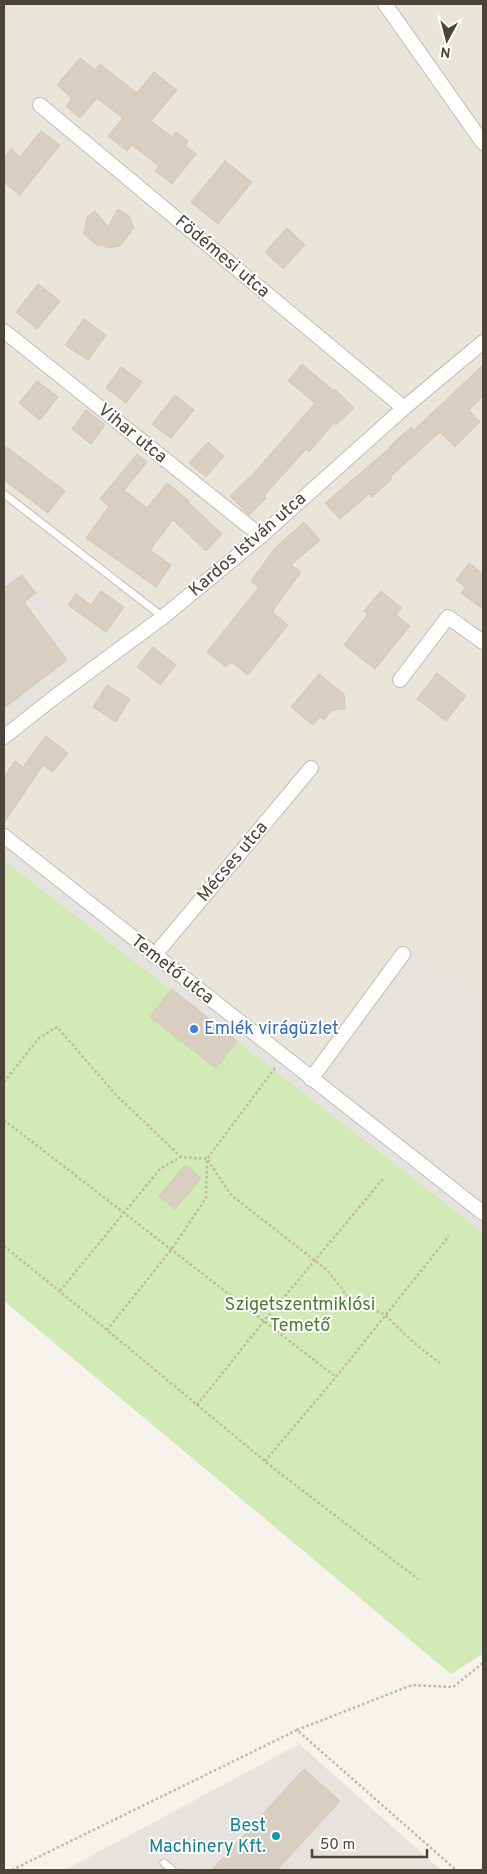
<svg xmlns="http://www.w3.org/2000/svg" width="487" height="1874" font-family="Overpass,sans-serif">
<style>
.residential{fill:#eae5da}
.industrial{fill:#e6e2dd}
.green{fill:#d2eab5}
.parking{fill:#e5e3e0}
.building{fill:#d8cfc1;stroke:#d3c7b4}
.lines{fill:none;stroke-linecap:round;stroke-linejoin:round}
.lane-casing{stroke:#c2bbae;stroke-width:9}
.street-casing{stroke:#c2bbae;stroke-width:16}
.path{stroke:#c4b79f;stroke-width:2.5;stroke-dasharray:2.5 2.5;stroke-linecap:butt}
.lane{stroke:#fff;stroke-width:7}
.street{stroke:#fff;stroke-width:14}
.shop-dot{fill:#3f7fe0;stroke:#fff;stroke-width:2}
.culture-dot{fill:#0f9aa8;stroke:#fff;stroke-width:2}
.labels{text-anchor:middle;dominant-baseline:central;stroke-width:4;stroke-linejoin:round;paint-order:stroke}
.street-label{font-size:18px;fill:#4b4439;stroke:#fff}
.shop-label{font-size:18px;fill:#366cbe;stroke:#fff;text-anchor:start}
.park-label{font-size:18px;fill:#4a7f2a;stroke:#fff}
.culture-label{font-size:18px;fill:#0d838f;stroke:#fff;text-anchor:end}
</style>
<rect width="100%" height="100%" fill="#f6f3ec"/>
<polygon class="residential" points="4,4 483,4 483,1232 4,860"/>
<g class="industrial">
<polygon points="4,563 110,656 4,738"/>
<polygon points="411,950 483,1000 483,1213 314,1080"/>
<polygon points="299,1744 441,1870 65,1870"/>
</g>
<polygon class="green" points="4,860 483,1232 483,1654 451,1674 4,1301"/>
<polygon class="parking" points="4,836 483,1213 483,1232 4,860"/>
<g class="building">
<polygon points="80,58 95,70 100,64 137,93 154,72 177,90 151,121 172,137 176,132 188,141 185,146 196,154 172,184 155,171 159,166 132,145 127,151 108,136 123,118 97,98 80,118 66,106 72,98 57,85"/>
<polygon points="41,131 60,145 20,195 4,182 4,158 11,149 20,157"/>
<polygon points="225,161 252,182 218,224 191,202"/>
<polygon points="118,209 129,216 134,228 120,246 107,248 103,245 98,246 84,234 87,217 95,211 108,227"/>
<polygon points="287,228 305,245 283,269 265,252"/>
<polygon points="38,284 60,301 37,329 16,312"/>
<polygon points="84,319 106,335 88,360 65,345"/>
<polygon points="302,364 334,391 335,389 354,408 336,425 334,423 309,452 306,449 264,496 266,498 249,515 230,496 255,472 315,403 288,381"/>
<polygon points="483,365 483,396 469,410 480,422 455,447 440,432 390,477 392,479 372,497 369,494 340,519 325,503 390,448 389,447 411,427 414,430"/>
<polygon points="121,367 142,382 126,403 106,388"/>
<polygon points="37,381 58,397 40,420 19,403"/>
<polygon points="175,395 194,410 171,438 152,424"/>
<polygon points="86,410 105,425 91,444 72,429"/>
<polygon points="208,442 224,456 206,477 189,463"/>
<polygon points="4,445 65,491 48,513 4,480"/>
<polygon points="137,454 147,462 124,490 147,508 167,483 189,501 188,502 222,534 206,551 173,520 150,550 171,565 156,587 86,538 109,506 100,499"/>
<polygon points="304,522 320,540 291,565 301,572 272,612 288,625 248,675 231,662 226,667 207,652 259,587 251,581 275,548"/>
<polygon points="469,563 483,574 483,609 461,593 465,587 456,580"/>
<polygon points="22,575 36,593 24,602 67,660 4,708 4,588"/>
<polygon points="101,591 124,607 106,632 68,605 76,594 91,605"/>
<polygon points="381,591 402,608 396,615 410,626 375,669 344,645 368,614 364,611"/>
<polygon points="153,647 176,665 160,685 137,667"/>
<polygon points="437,673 466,696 446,721 417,699"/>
<polygon points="319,674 344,694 345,709 332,710 324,720 320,717 313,725 291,707"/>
<polygon points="107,685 130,699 116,722 93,707"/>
<polygon points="46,736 68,753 53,772 43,765 4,823 4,777 15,761 23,767"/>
<polygon points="172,989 237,1041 216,1068 150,1017"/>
<polygon points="185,1165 201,1178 175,1209 159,1196"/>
<polygon points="304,1769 340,1801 277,1870 212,1870"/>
</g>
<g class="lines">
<g class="lane-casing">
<g id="lane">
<polyline points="4,494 163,617"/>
<polyline points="164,1863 172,1870"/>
</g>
</g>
<g class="street-casing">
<g id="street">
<polyline points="385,4 483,143"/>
<polyline points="40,105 404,408"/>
<polyline points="4,331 261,536"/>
<polyline points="400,680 448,617 483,642"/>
<polyline points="4,737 52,699 163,617 261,536 404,408 483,342"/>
<polyline points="4,836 483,1213"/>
<polyline points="154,956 311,768"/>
<polyline points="311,1079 403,954"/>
</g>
</g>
<g class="path">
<polyline points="275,1068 207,1159 231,1195 327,1270 349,1298 385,1315 413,1342 441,1364"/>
<polyline points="4,1082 39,1038 57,1027 116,1095 181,1157"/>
<polyline points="4,1120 336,1377"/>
<polyline points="4,1246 107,1330 272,1467 418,1579"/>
<polyline points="60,1291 160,1169 181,1157 207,1159 206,1198 171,1250 107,1330"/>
<polyline points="197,1405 264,1321 383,1179"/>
<polyline points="265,1461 336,1377 449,1236"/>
<polyline points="297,1730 412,1685 453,1687 483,1663"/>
<polyline points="12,1870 297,1730 456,1870"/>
</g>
<use href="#lane" class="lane"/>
<use href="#street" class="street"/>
</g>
<circle class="shop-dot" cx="194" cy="1029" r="5"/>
<circle class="culture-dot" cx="276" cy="1836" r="5"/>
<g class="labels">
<g class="street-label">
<text transform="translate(222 257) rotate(40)">Födémesi utca</text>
<text transform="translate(132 434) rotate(39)">Vihar utca</text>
<text transform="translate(248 545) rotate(-41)">Kardos István utca</text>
<text transform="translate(233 862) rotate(-50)">Mécses utca</text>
<text transform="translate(172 970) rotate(38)">Temető utca</text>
</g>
<g class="shop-label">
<text x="204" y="1029">Emlék virágüzlet</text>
</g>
<g class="park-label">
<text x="300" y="1305">Szigetszentmiklósi<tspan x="300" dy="21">Temető</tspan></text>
</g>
<g class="culture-label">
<text x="266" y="1826">Best<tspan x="266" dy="21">Machinery Kft.</tspan></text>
</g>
</g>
<rect width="487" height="1874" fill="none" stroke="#4b4439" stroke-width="10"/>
<g transform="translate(447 40) rotate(187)" stroke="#ffffff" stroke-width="4" paint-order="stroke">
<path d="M0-4L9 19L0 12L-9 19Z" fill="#4b4439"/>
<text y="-8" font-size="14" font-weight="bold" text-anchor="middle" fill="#4b4439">N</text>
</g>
<path d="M312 1849v8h115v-8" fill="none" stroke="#4b4439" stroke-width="2.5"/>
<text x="320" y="1849" font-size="15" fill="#4b4439" stroke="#ffffff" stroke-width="4" paint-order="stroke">50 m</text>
</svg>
